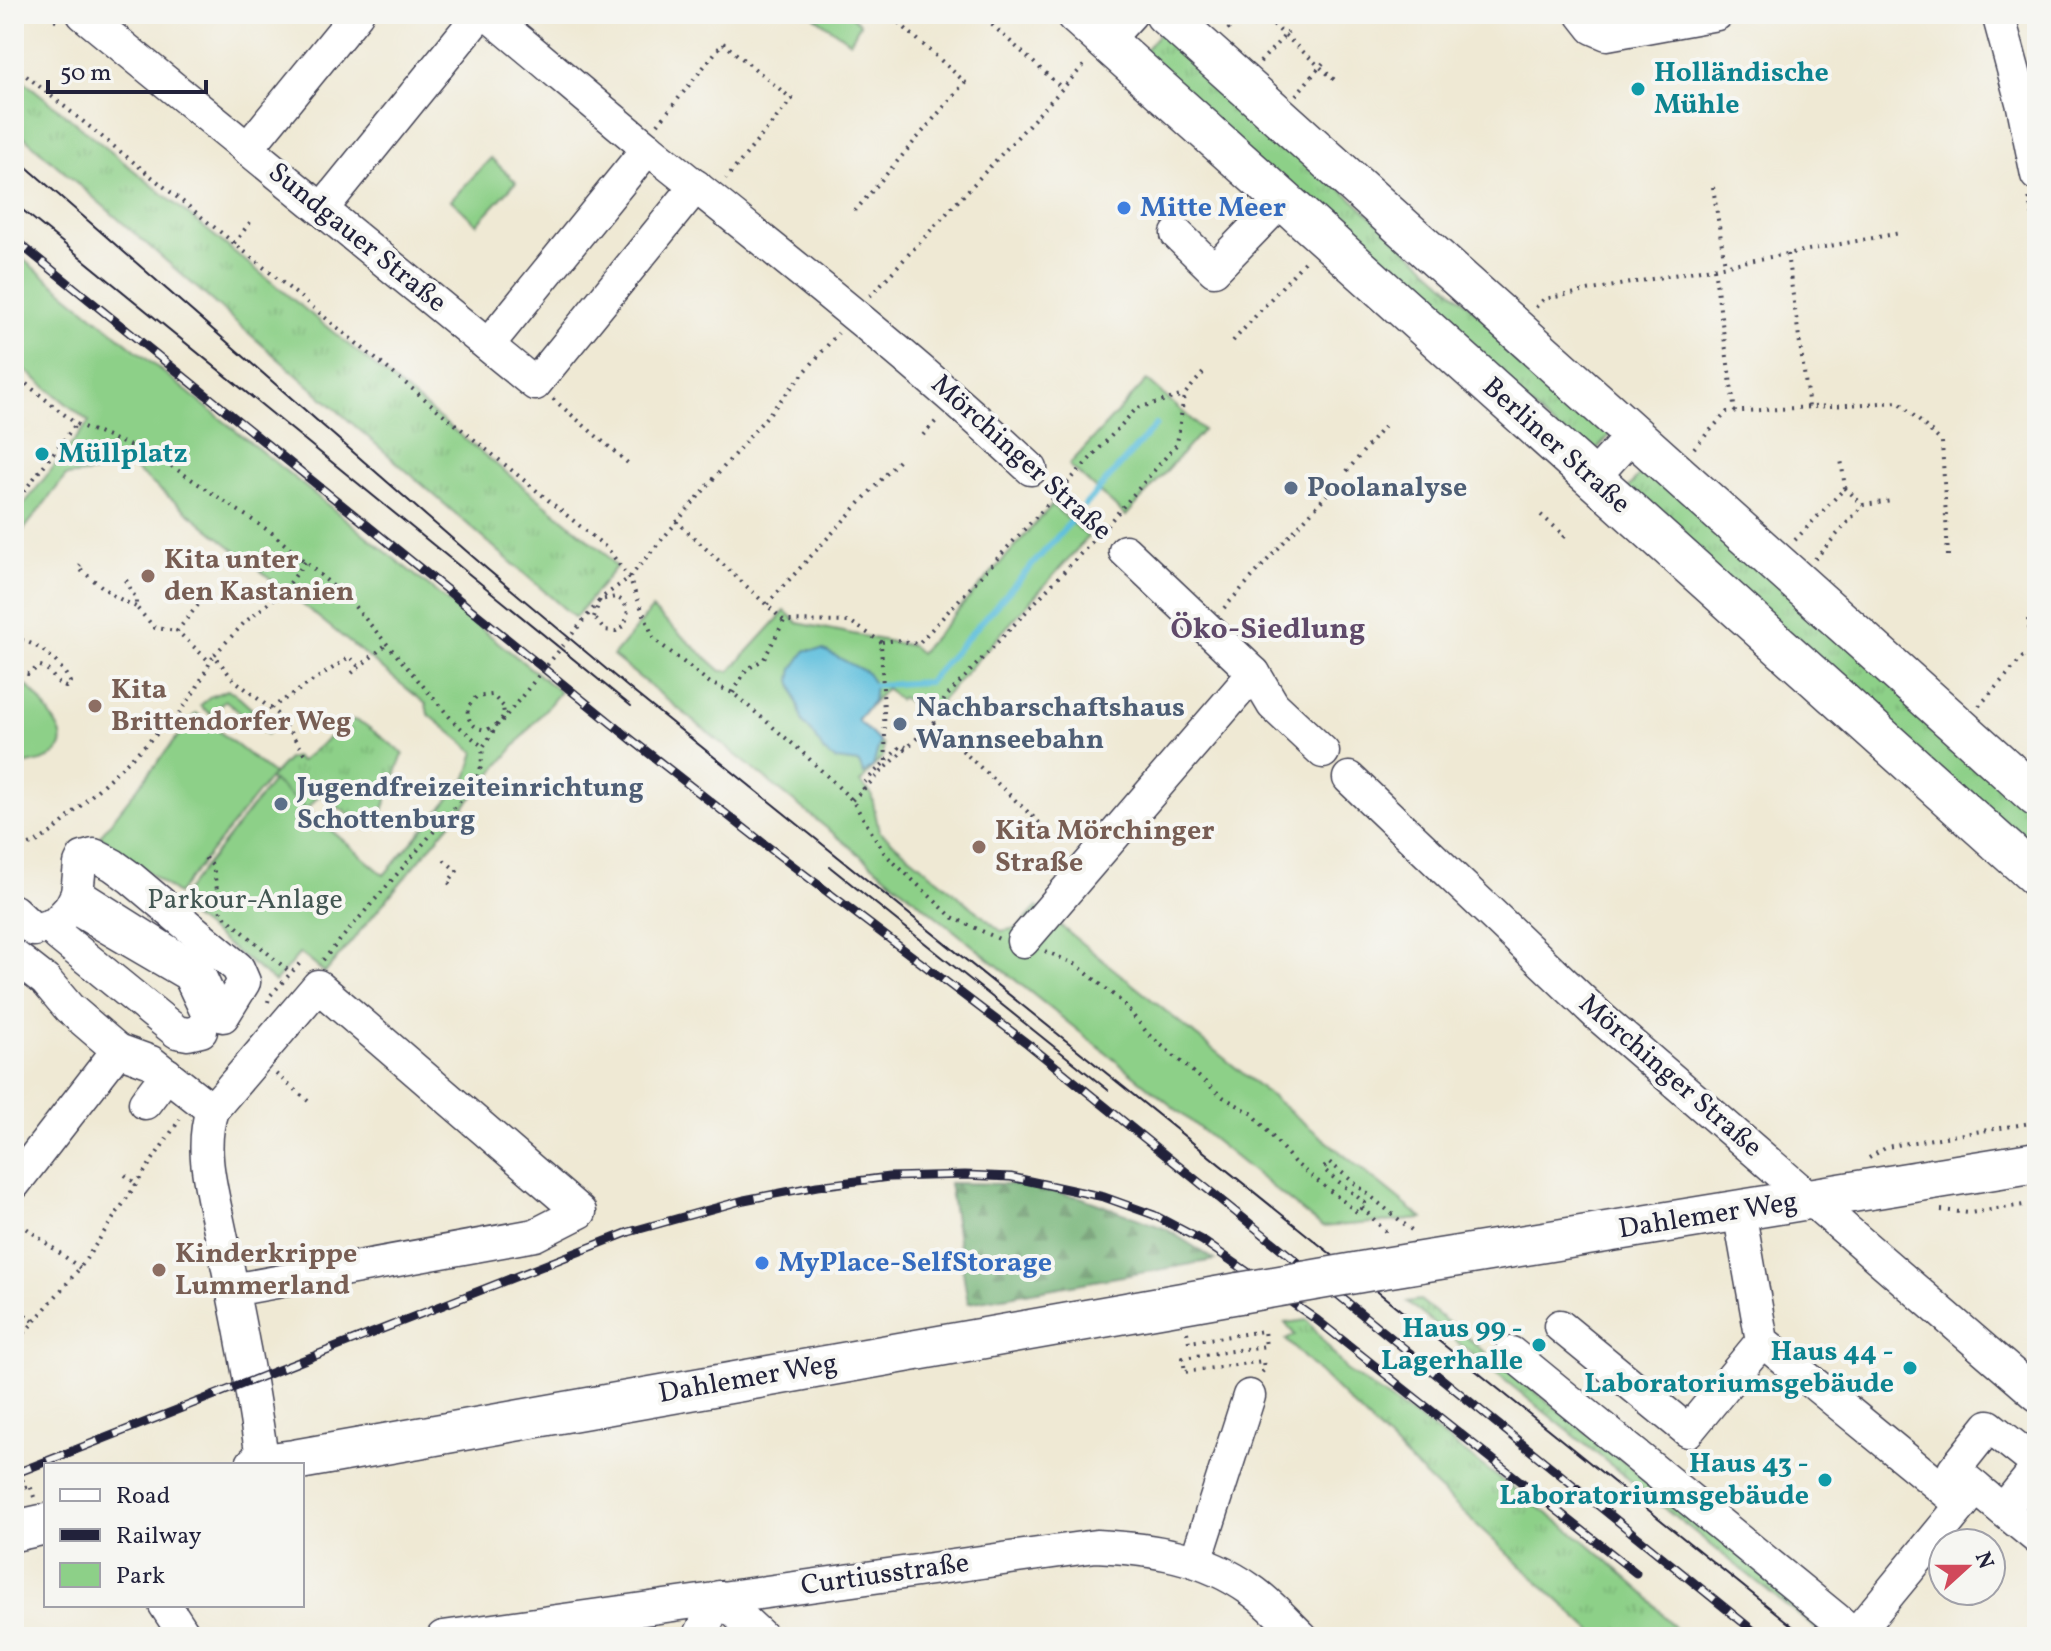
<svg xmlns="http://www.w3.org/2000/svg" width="2051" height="1651" font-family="Vollkorn,serif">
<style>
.grass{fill:url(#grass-tufts);stroke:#587962;stroke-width:2}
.forest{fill:url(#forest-firs);stroke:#4a6a58;stroke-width:2}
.park{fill:#8dd088;stroke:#587962;stroke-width:2}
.water{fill:#5ebfdd;stroke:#40708c;stroke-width:2}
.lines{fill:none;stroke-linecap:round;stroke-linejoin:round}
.stream{stroke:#5ebfdd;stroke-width:6}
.minor-casing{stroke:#414052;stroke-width:35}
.major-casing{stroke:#414052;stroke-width:43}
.path{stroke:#414052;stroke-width:4;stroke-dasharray:2 6;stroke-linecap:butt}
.minor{stroke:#fff;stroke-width:32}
.major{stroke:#fff;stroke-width:40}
.tram{stroke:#22223b;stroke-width:2}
.rail-casing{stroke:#22223b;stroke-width:9}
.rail{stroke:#f6f6f2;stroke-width:6;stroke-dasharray:18;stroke-linecap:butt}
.major-bridge-casing{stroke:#414052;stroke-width:43;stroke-linecap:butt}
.path-bridge{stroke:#414052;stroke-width:4;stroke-dasharray:2 6;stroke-linecap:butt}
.major-bridge{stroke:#fff;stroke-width:40}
.culture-dot{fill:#0f9aa8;stroke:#f6f6f2;stroke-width:3}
.shop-dot{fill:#3f7fe0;stroke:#f6f6f2;stroke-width:3}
.service-dot{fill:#5c6f8a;stroke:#f6f6f2;stroke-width:3}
.education-dot{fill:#8d6e63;stroke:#f6f6f2;stroke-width:3}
.labels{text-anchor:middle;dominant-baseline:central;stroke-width:8;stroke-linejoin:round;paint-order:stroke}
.culture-label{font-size:28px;font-weight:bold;fill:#0d838f;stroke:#f6f6f2;text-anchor:end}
.shop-label{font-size:28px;font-weight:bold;fill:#366cbe;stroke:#f6f6f2;text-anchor:start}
.street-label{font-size:28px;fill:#22223b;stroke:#f6f6f2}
.service-label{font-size:28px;font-weight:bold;fill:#4e5e75;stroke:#f6f6f2;text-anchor:start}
.education-label{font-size:28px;font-weight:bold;fill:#785e54;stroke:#f6f6f2;text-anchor:start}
.park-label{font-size:28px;fill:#425652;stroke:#f6f6f2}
.neighbourhood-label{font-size:30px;font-weight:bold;fill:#604a6a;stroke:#f6f6f2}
</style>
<defs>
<pattern id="grass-tufts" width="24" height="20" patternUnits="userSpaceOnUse" patternTransform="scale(2)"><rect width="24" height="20" fill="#8dd088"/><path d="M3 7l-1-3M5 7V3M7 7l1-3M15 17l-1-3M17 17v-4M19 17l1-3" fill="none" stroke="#79b276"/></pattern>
<pattern id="forest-firs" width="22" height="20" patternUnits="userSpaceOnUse" patternTransform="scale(2)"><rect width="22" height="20" fill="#72b274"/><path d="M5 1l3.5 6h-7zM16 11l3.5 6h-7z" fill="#5d9060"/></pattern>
</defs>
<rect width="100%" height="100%" fill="#f6f6f2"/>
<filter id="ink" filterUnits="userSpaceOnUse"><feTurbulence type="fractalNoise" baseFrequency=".0125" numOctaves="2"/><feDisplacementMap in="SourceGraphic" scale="16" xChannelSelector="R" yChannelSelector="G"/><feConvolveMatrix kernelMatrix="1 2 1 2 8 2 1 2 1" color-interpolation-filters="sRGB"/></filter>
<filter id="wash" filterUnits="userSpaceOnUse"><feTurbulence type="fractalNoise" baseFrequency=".006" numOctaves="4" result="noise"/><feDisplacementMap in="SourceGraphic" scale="32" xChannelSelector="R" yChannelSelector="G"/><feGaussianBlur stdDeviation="1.8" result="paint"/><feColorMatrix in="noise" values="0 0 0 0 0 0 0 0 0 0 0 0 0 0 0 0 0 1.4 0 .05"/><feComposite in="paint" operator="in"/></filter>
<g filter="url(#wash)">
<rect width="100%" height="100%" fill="#efe9d4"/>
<g class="grass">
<polygon points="1164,28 1611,434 1589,458 1138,58"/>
<polygon points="14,73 604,552 616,567 575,618 14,128"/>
<polygon points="1649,464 2037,811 2037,864 1623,494"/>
<polygon points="227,690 233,692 254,711 258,709 273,726 267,734 225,700 210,714 200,706 209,697"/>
<polygon points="355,720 364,724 403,753 382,813 370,830 320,794 307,809 269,779 288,759 295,757 300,762 349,721"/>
<polygon points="1420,1300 1844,1637 1826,1637 1407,1302"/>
<polygon points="1307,1320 1346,1370 1426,1424 1586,1542 1647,1596 1682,1637 1598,1637 1436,1487 1286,1340 1295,1335 1285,1323"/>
</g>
<polygon class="forest" points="949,1183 1011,1184 1080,1197 1166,1229 1215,1260 968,1303"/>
<g class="park">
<polygon points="811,14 849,14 860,24 850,42"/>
<polygon points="491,158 516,182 477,224 451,200"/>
<polygon points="14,252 560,692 325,973 300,953 275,982 175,904 273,781 384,875 467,778 475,752 428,714 426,704 133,468 66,476 14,542 14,517 89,422 14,361"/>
<polygon points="1147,380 1203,430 1126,516 1069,465"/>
<polygon points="1052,505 1088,537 936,706 921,706 917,710 902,697 899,700 886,688 857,720 883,745 883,756 860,783 871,793 879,831 1001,931 1018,928 1037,907 1423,1219 1322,1227 613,656 652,609 721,671 730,671 785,611 798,623 912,646 920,653"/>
<path d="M14,676C34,691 39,696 52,718C55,723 60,730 61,735C67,760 30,764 14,766Z"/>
<polygon points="196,713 273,774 177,894 100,836"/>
</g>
<polygon class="water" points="806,650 824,650 866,672 875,685 873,701 857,720 880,742 873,766 864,774 859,763 836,760 824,752 815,736 803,723 791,680 793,669"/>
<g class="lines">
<g class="stream">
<polyline points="1085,505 1156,425"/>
<polyline points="875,685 928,682 1075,517"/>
</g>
</g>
</g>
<g filter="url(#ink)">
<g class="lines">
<g class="minor-casing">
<g id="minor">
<polyline points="83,14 535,384 696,186"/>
<path d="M487,14C542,59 595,105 650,150C780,254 910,356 1031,469"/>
<polyline points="1582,14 1593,28 1607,34 1717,14"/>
<polyline points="1998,14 2023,106 2037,175"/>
<polyline points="1106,41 1131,14"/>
<polyline points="247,149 357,14"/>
<polyline points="322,209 480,14"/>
<polyline points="1177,234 1214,270 1282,200"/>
<polyline points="488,345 648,148"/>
<polyline points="1593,478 1632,435"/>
<polyline points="1125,551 1254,673 1273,705 1323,752"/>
<polyline points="1349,778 1601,1018 2037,1395"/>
<polyline points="77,894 80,864 83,858 94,855 113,865 131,878 238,968 244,982 223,1016"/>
<polyline points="14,911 34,930 55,924 67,911"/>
<polyline points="55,924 54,931 58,935 177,1032 188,1034 201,1031"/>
<polyline points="1023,941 1254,673"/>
<polyline points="14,956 46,981 69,1008 118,1050 151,1062 212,1110"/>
<polyline points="208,1015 189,975 71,906 77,894 197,970 217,1013"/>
<polyline points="145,1103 167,1074"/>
<polyline points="14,1184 118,1050"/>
<polyline points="1739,1211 1762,1341 1962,1505"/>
<path d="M232,1290L535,1235L580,1212L318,986L212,1110C199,1149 212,1191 220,1230C228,1268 236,1306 243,1344C251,1384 257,1424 263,1464"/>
<polyline points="1560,1326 1688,1431 1762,1341"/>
<polyline points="1511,1353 1858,1637"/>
<polyline points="1976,1488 1954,1470 1989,1426 2037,1464"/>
<polyline points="2003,1510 2037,1468"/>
<polyline points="1196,1561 1249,1396"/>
<polyline points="165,1605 186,1637"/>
<polyline points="1855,1635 1976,1488 2037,1538"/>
<path d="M443,1637L1096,1546C1153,1549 1203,1556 1251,1590C1270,1603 1286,1622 1302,1637"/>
<polyline points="699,1637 719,1597 762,1637"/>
</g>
</g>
<g class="major-casing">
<g id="major">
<polyline points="1076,14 2037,877"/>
<polyline points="1165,14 2037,797"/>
<polyline points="1378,1269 2037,1162"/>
<polyline points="256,1465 294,1460 1239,1293"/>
<polyline points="14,1531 46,1524"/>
</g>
</g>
<g class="path">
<polyline points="49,14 59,23"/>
<polyline points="980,14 1063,89"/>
<polyline points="1261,14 1338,83"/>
<polyline points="1228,30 1242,14"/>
<polyline points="1260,62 1288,32"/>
<polyline points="14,66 234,243 608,549 629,578 654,639 710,683 733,693 801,751 852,800 885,854 952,917 999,939"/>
<polyline points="1296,95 1323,63"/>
<polyline points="658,124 723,43 792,99 726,179"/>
<polyline points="1713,187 1725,265"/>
<polyline points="2029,198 2037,235"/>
<polyline points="855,211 965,82 889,14"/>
<polyline points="234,243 252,220"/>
<polyline points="1787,254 1809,407"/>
<polyline points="1714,268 1735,412"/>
<polyline points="870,296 1087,62"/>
<polyline points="1536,307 1544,299 1900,233"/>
<polyline points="1233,341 1305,261"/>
<polyline points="14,374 76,424 158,457 272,533 350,601 454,722 483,747"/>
<polyline points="553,399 629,464"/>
<polyline points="923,435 938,419"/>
<polyline points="1694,448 1727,412 1899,402 1942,442 1948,556"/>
<polyline points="1347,471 1387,423"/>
<polyline points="1051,486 1102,530"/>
<polyline points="1845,488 1863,505"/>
<polyline points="14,504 76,424"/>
<polyline points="1541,515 1565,536 1560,542"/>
<polyline points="676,521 784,621"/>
<polyline points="1795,540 1845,488 1841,459"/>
<polyline points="1815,559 1863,505 1892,501"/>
<polyline points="305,562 285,590 245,622 214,655 232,678 276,713 307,756"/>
<polyline points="81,565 78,568 114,596 136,607"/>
<polyline points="126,580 136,599 136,607 155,628 177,631"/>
<polyline points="767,604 901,458"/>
<polyline points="198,605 177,631 210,662"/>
<polyline points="1224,608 1333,488"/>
<polyline points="594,617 600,599 629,578 838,333"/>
<polyline points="2028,619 2033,656"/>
<path d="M14,638C37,642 60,661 70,682L66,687C54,684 52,669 40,666L28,674L14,671"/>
<polyline points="352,673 388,643"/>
<polyline points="733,693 746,670 764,659 784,621 851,622 881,642"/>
<polyline points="1979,706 2023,657 2037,655"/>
<polyline points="271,708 350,657 359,667"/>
<polyline points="933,723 1046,829"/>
<polyline points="886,761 881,642 897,640 918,644 1137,408 1184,395"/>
<polyline points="864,789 862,785 902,745 906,747"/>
<polyline points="852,800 933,723 945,698 1102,531 1177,444 1184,395 1203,373"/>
<polyline points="14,850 35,843 55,830 180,712 196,689 214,655"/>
<polyline points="205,858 213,866 221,913 291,973"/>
<polyline points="444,860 457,871 448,882 451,885"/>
<polyline points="1045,951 1077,965 1122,1002 1149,1035 1223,1097 1253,1114 1294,1162 1358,1213 1365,1203 1323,1169 1329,1162 1414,1232"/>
<polyline points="323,960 473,786 481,767 483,747 504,715 503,706"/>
<polyline points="268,1002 269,997 302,961"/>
<polyline points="276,1074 308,1101"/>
<polyline points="1869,1158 1887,1147 1902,1144 2037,1122"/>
<polyline points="125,1175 135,1183"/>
<polyline points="1362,1207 1385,1231 1385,1237"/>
<polyline points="1941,1210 1970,1213 2037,1203"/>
<polyline points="14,1219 80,1268"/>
<polyline points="19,1310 33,1321"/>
<polyline points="1187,1332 1189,1342 1264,1331 1266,1346 1183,1358 1185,1372 1263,1361 1264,1370 1260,1374"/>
<polyline points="14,1345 80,1268 180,1119"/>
<polyline points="14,1457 25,1487 30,1485 34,1497"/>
</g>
<use href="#minor" class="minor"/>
<use href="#major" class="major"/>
<g class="tram">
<polyline points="14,156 487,569 636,694 1806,1637"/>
<polyline points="14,203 631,706"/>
<polyline points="830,867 1108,1090"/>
</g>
<g class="rail-casing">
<g id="rail">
<polyline points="14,239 632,740 763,843 1028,1044 1761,1637"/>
<polyline points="14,1474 629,1232 744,1200 817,1186 889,1177 965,1175 1011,1177 1104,1197 1154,1215 1203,1241 1317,1320 1636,1573"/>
</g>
</g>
<use href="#rail" class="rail"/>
<g class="major-bridge-casing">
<polyline id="major-bridge" points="1239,1293 1378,1269"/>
</g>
<path class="path-bridge" d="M503,706L492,695L476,697L468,707C466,721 474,729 487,730L501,722L600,600L616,597L623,601L628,610L625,625L616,631L604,630L594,617"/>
<use href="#major-bridge" class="major-bridge"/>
</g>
</g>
<g class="culture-dot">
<circle cx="1638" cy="89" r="8"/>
<circle cx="42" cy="454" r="8"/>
<circle cx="1539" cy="1345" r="8"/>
<circle cx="1910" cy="1368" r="8"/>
<circle cx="1825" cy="1480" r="8"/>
</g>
<g class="shop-dot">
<circle cx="1124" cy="208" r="8"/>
<circle cx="762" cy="1263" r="8"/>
</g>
<g class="service-dot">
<circle cx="1291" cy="488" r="8"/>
<circle cx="900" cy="724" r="8"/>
<circle cx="281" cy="804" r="8"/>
</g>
<g class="education-dot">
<circle cx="148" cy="576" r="8"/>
<circle cx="95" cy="706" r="8"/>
<circle cx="979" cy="847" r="8"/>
<circle cx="159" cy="1270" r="8"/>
</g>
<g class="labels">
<g class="culture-label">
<text x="1654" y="73" text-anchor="start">Holländische<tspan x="1654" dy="32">Mühle</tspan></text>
<text x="58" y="454" text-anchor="start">Müllplatz</text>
<text x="1523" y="1329">Haus 99 -<tspan x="1523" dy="32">Lagerhalle</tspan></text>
<text x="1894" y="1352">Haus 44 -<tspan x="1894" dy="32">Laboratoriumsgebäude</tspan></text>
<text x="1809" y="1464">Haus 43 -<tspan x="1809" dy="32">Laboratoriumsgebäude</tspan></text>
</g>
<g class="shop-label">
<text x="1140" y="208">Mitte Meer</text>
<text x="778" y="1263">MyPlace-SelfStorage</text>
</g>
<g class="street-label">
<text transform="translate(357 238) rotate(39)">Sundgauer Straße</text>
<text transform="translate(1556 446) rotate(42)">Berliner Straße</text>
<text transform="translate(1021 458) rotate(42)">Mörchinger Straße</text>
<text transform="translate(1670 1076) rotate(41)">Mörchinger Straße</text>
<text transform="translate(1708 1216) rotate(-9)">Dahlemer Weg</text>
<text transform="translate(748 1379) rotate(-10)">Dahlemer Weg</text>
<text transform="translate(885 1575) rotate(-8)">Curtiusstraße</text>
</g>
<g class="service-label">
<text x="1307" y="488">Poolanalyse</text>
<text x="916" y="708">Nachbarschaftshaus<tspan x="916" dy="32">Wannseebahn</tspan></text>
<text x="297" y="788">Jugendfreizeiteinrichtung<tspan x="297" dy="32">Schottenburg</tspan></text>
</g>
<g class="education-label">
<text x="164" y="560">Kita unter<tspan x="164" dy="32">den Kastanien</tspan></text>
<text x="111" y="690">Kita<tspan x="111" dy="32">Brittendorfer Weg</tspan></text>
<text x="995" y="831">Kita Mörchinger<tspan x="995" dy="32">Straße</tspan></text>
<text x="175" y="1254">Kinderkrippe<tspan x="175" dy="32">Lummerland</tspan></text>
</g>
<g class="park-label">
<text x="245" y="900">Parkour-Anlage</text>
</g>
<g class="neighbourhood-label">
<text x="1268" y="630">Öko-Siedlung</text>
</g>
</g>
<rect width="2051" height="1651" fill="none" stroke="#f6f6f2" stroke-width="48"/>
<rect x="44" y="1463" width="260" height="144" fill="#f6f6f2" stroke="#a1a1a9" stroke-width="2"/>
<rect x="60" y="1489" width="40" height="12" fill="#ffffff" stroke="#a1a1a9" stroke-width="2"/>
<text x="116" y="1503" font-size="24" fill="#22223b">Road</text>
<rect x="60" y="1529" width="40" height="12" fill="#22223b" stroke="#a1a1a9" stroke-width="2"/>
<text x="116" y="1543" font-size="24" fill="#22223b">Railway</text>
<rect x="60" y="1563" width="40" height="24" fill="#8dd088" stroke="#a1a1a9" stroke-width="2"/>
<text x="116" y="1583" font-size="24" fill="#22223b">Park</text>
<g transform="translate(1967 1567) rotate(69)"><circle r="38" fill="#f6f6f2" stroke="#a1a1a9" stroke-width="2"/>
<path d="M0-6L14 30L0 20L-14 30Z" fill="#d1495b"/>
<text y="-12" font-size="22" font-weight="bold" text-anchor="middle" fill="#22223b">N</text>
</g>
<path d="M48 80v12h158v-12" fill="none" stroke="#22223b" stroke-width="4"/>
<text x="60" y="80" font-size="24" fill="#22223b" stroke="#f6f6f2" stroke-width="6" paint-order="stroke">50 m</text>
</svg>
